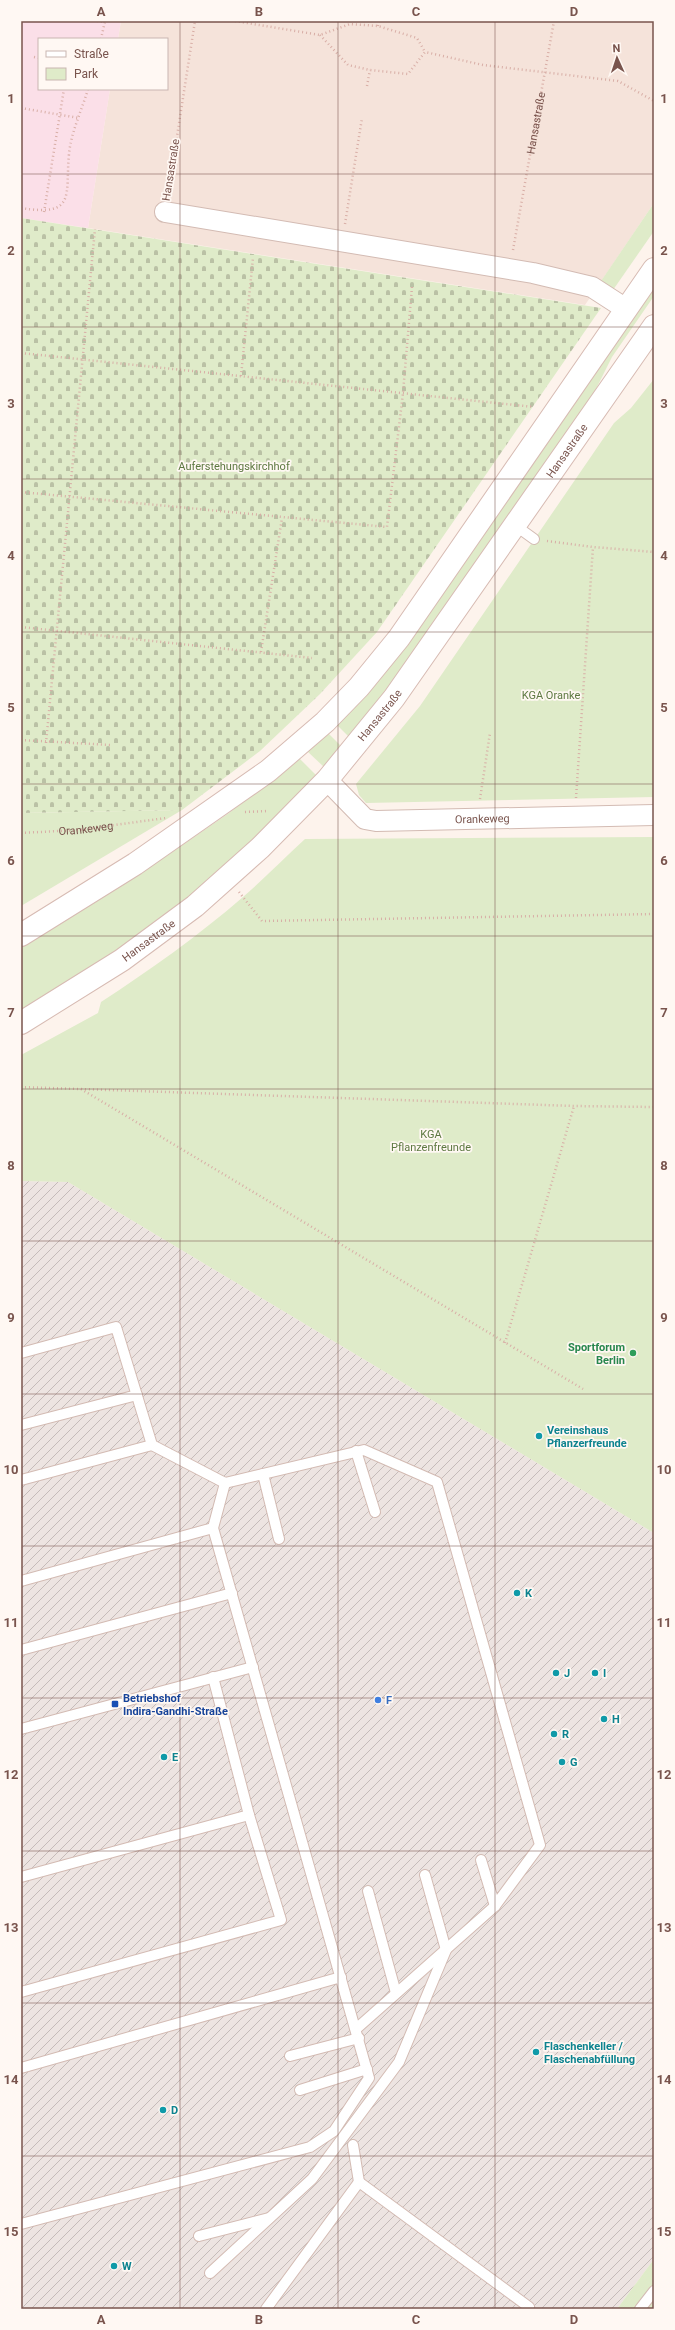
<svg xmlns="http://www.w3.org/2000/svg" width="675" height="2330" font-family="Roboto,sans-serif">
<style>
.residential{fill:#f5e3da}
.industrial{fill:url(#industrial-furrows)}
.medical{fill:#fbdfe8}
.green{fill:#dfebc9}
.cemetery{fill:url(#cemetery-stones)}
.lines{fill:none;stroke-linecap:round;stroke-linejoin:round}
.lane-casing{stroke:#d3bbb3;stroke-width:12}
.street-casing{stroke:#d3bbb3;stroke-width:22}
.secondary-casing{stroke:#d7bbb3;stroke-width:24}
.path{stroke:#d8aea6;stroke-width:2.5;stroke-dasharray:1 3;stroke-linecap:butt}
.lane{stroke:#fff;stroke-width:10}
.street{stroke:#fff;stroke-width:20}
.secondary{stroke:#fff;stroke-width:22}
.grid{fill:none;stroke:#79544d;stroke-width:1;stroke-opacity:0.55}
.leisure-dot{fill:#2e9e5b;stroke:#fff8f3;stroke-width:1.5}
.culture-dot{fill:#0f9aa8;stroke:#fff8f3;stroke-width:1.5}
.shop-dot{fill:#3f7fe0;stroke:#fff8f3;stroke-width:1.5}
.transit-dot{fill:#1a4fb4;stroke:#fff8f3;stroke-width:1.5}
.labels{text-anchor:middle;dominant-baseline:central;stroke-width:3.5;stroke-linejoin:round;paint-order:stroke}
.street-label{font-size:11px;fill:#79544d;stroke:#fff8f3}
.park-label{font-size:11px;fill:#5e7942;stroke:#fff8f3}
.leisure-label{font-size:11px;font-weight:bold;fill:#27864d;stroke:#fff8f3;text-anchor:end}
.culture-label{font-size:11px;font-weight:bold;fill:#0d838f;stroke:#fff8f3;text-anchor:start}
.transit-label{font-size:11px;font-weight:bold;fill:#164399;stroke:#fff8f3;text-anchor:start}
.shop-label{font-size:11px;font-weight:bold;fill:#366cbe;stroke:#fff8f3;text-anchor:start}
.neatline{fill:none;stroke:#79544d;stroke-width:1.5}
.grid-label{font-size:13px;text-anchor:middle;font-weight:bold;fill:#79544d}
</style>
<defs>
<pattern id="industrial-furrows" width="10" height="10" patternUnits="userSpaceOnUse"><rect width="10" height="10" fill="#ede4e1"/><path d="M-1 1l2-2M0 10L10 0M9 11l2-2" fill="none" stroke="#c5bbb9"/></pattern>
<pattern id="cemetery-stones" width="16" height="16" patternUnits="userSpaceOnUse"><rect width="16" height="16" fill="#dfebc9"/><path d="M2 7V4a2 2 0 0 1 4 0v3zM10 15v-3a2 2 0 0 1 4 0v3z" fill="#bac1a5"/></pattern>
</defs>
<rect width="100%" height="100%" fill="#fdf3ec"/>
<polygon class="residential" points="121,21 654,21 654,203 585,305 88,228 110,89 167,89 167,39 118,39"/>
<polygon class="industrial" points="21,1181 68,1182 654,1533 654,2259 617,2309 21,2309"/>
<polygon class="medical" points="21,21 121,21 118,39 39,39 39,89 110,89 88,228 21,218"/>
<g class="green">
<polygon points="654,203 654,231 613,290 599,284"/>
<polygon points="654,285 654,296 612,357 582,417 351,739 335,723"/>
<polygon points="654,379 654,797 366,803 359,795 356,784 420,706 614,423 631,408"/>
<polygon points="326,731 343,748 324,767 307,751"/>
<path d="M299,758L317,776C255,843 186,908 110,958C81,976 51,993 21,1010V945L168,855L229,813Z"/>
<polygon points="180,810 182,810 21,906 21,813"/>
<path d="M654,837V1533L68,1182L21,1181V1055L98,1013L101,1002C150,970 198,936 243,897C264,879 284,858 305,839Z"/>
<polygon points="654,2259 654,2309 617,2309"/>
</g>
<polygon class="cemetery" points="21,218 601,308 377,632 320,694 260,751 182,810 21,813"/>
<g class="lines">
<g class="lane-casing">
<g id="lane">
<polyline points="516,526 534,539"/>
<polyline points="21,1353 116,1327 152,1445 225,1483 364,1450 437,1482 540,1845 495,1906 356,2029"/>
<polyline points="21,1425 137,1395"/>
<polyline points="356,1451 375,1512"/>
<polyline points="263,1474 279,1539"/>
<polyline points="21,1480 152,1445"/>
<polyline points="21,1581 213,1528"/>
<polyline points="21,1650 232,1593"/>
<polyline points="21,1729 253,1667"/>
<polyline points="481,1860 495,1906"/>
<polyline points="21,1877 249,1815 213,1677"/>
<polyline points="368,1891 396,1993"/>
<polyline points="21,1992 281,1920 249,1815"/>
<polyline points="290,2056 359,2038"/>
<polyline points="21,2068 341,1977"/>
<polyline points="300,2090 367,2069"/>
<polyline points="353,2145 359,2182"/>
<polyline points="21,2224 310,2147 334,2131 369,2078 213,1528 225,1483"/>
<polyline points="199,2236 269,2218"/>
<polyline points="210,2273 312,2179 399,2062 446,1950 425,1875"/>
<polyline points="266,2309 359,2182 529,2307 528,2309"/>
<polyline points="640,2309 654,2291"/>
</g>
</g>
<g class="street-casing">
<g id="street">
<polyline points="165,212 533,273 592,287 626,309"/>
<path id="s3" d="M327,780L365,819L376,821L654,815"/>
</g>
</g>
<g class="secondary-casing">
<g id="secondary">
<polyline points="21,935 135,864 268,771 325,722 359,687 399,638 654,269"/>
<path id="s4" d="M21,1023L122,960L195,906L260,848L327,780L394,698L654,326"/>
</g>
</g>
<g class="path">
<polyline points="97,21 105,22"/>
<polyline points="235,21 320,35 350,24 378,26 417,38 425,52"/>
<polyline points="378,26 379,21"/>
<polyline points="320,35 348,65 370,70 408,74 425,52 483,65 618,81 654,101"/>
<polyline points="101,39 105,21"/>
<polyline points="34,57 39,58"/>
<polyline points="367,86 370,70"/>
<polyline points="21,108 79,118"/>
<polyline points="168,194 195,21"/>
<path d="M21,208C77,217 65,195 69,154C71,132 82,110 88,89"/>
<polyline points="44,212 64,89"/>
<polyline points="345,224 362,118"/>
<path id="s1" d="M513,250L554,21"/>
<polyline points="21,353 534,407"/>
<polyline points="241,376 253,258"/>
<polyline points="21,492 387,527 403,393 412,287"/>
<polyline points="547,541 593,547 654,552"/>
<polyline points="21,627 312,658"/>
<polyline points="261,652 282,518"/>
<polyline points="21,740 110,745"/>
<polyline points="46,743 95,229"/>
<polyline points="576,798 593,547"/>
<polyline points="480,799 490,733"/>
<polyline points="245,812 268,811"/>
<path id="s2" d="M21,833L78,830L166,818"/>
<polyline points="239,892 262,921 654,914"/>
<polyline points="21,1087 574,1106 654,1107"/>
<polyline points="81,1089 583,1389"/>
<polyline points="505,1343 574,1106"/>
</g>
<use href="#lane" class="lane"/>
<use href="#street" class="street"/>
<use href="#secondary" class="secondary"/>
</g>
<path class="grid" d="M180,21V2309M338,21V2309M495,21V2309M21,174H654M21,327H654M21,479H654M21,632H654M21,784H654M21,936H654M21,1089H654M21,1241H654M21,1394H654M21,1546H654M21,1698H654M21,1851H654M21,2003H654M21,2156H654"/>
<circle class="leisure-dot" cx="633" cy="1353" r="4"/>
<g class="culture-dot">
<circle cx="539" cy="1436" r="4"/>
<circle cx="517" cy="1593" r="4"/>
<circle cx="556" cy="1673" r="4"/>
<circle cx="595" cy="1673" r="4"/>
<circle cx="604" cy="1719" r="4"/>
<circle cx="554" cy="1734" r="4"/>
<circle cx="164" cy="1757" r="4"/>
<circle cx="562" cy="1762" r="4"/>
<circle cx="536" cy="2052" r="4"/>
<circle cx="163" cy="2110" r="4"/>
<circle cx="114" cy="2266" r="4"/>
</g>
<circle class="shop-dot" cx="378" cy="1700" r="4"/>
<rect class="transit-dot" x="111" y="1700" width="8" height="8" rx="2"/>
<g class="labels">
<g class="street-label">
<text stroke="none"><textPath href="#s1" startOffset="129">Hansastraße</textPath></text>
<text transform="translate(171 170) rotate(-81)">Hansastraße</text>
<text stroke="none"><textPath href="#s4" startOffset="800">Hansastraße</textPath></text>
<text stroke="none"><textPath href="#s4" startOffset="476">Hansastraße</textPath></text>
<text stroke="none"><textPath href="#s3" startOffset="172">Orankeweg</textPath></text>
<text stroke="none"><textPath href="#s2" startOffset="65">Orankeweg</textPath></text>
<text stroke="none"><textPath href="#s4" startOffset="152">Hansastraße</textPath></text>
</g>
<g class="park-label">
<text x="234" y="466">Auferstehungskirchhof</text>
<text x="551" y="695">KGA Oranke</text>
<text x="431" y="1134">KGA<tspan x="431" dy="13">Pflanzenfreunde</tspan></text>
</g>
<g class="leisure-label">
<text x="625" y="1347">Sportforum<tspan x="625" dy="13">Berlin</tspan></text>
</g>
<g class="culture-label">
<text x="547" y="1430">Vereinshaus<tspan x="547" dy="13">Pflanzerfreunde</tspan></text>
<text x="525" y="1593">K</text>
<text x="564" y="1673">J</text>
<text x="603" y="1673">I</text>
<text x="612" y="1719">H</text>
<text x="562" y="1734">R</text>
<text x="172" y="1757">E</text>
<text x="570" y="1762">G</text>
<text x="544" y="2046">Flaschenkeller /<tspan x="544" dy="13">Flaschenabfüllung</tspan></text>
<text x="171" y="2110">D</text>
<text x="122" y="2266">W</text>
</g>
<g class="transit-label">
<text x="123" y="1698">Betriebshof<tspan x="123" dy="13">Indira-Gandhi-Straße</tspan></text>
</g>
<g class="shop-label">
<text x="386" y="1700">F</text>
</g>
</g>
<rect width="675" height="2330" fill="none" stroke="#fff8f3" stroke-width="44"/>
<rect x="38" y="38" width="130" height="52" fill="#fff8f3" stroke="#c9b6b1"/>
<rect x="46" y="51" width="20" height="6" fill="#ffffff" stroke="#c9b6b1"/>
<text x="74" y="58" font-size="12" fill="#79544d">Straße</text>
<rect x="46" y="68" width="20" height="12" fill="#dfebc9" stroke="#c9b6b1"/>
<text x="74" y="78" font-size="12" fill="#79544d">Park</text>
<g transform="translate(617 58) rotate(357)" stroke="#fff8f3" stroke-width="3" paint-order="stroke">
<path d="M0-3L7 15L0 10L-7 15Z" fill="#79544d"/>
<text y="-6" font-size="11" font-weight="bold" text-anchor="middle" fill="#79544d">N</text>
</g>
<rect x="22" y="22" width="631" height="2286" class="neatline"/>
<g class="grid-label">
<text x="101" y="16">A</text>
<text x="259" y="16">B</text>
<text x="416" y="16">C</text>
<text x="574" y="16">D</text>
<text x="11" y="103">1</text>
<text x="664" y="103">1</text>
<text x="11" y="255">2</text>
<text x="664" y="255">2</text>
<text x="11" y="408">3</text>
<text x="664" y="408">3</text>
<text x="11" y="560">4</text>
<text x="664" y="560">4</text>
<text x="11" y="712">5</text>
<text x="664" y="712">5</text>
<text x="11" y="865">6</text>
<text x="664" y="865">6</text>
<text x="11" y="1017">7</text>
<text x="664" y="1017">7</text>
<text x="11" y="1170">8</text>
<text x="664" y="1170">8</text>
<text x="11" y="1322">9</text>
<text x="664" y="1322">9</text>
<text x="11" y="1474">10</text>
<text x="664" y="1474">10</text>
<text x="11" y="1627">11</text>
<text x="664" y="1627">11</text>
<text x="11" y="1779">12</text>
<text x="664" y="1779">12</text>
<text x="11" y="1932">13</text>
<text x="664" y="1932">13</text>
<text x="11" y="2084">14</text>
<text x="664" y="2084">14</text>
<text x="11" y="2236">15</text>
<text x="664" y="2236">15</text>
<text x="101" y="2324">A</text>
<text x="259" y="2324">B</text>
<text x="416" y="2324">C</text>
<text x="574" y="2324">D</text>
</g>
</svg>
